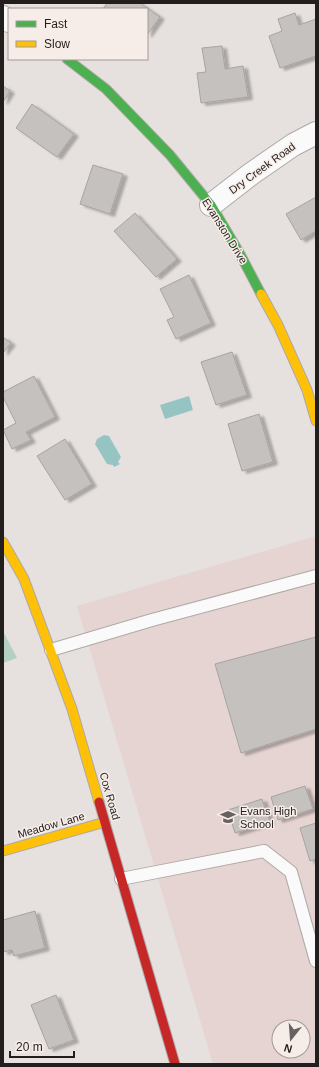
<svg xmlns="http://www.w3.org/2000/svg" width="319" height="1067" font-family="Helvetica,sans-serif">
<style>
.education{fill:#e5d4d2;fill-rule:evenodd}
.forest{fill:#b4d0c1}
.water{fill:#96c4c3}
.building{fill:#c5c1bf;stroke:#a7a3a1;filter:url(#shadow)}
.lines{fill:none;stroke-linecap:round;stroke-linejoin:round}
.lane-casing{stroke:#aea9a8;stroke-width:14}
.street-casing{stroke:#aea9a8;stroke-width:24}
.fast-casing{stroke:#aea9a8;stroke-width:11}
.slow-casing{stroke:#aea9a8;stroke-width:11}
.jam-casing{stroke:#aea9a8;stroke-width:11}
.lane{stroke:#fbfafa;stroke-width:12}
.street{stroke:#fbfafa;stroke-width:22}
.fast{stroke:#4caf50;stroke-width:9}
.slow{stroke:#ffc107;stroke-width:9}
.jam{stroke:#c62828;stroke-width:9}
.labels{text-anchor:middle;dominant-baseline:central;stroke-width:3;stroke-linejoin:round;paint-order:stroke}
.street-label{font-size:11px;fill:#221e1d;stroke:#f7ede8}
.poi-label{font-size:11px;fill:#221e1d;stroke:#f7ede8;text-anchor:start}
</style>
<defs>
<filter id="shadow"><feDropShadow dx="4.5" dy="2.5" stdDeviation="1" flood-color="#0004"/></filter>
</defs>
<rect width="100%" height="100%" fill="#e6e1de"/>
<path class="education" d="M316,536V1064H213L77,606ZM279,1027H303V1051H279Z"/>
<polygon class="forest" points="3,631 17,658 3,663"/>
<g class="water">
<polygon points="189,396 193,410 165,419 160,405"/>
<polygon points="104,435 109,436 121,457 118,462 120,464 114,467 113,465 107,464 95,444 97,439"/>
</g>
<g class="building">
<polygon points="107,3 140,3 160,17 147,35 147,9 103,9"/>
<polygon points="295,13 299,25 316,19 316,56 280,68 269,36 282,31 278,19"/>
<polygon points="222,46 225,69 243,66 248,97 201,103 197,73 206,72 202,48"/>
<polygon points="3,86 10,91 3,102"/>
<polygon points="32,104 74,134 57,157 16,128"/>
<polygon points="93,165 123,174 110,214 80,204"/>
<polygon points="316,197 316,231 301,240 286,214"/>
<polygon points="135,213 177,259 156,277 114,231"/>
<polygon points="189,275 211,323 176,339 167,320 174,317 160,289"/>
<polygon points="3,337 11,343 3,353"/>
<polygon points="232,352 247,395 216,405 201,362"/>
<polygon points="34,376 55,417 26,432 31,440 12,449 3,430 16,423 3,397 3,392"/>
<polygon points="259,414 273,462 242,471 228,424"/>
<polygon points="65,439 92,484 65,500 37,456"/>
<polygon points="316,637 316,729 241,753 215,664"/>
<polygon points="305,786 313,809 278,820 271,797"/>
<polygon points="262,799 270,822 235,833 228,810"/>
<polygon points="316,823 316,859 310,861 300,828"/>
<polygon points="35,911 45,948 14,956 12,950 3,952 3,920"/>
<polygon points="56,995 74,1040 49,1049 31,1005"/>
</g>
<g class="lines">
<g class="lane-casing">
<g id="lane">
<polyline points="51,650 152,620 316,576"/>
<polyline points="121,879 264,851 291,872 316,961"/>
</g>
</g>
<g class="street-casing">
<g id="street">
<polyline points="3,17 9,21"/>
<polyline points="211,205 251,174 293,145 316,133"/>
</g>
</g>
<g class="fast-casing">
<polyline id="fast" points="67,59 106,89 170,155 211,205 240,254 261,294"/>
</g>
<g class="slow-casing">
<g id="slow">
<polyline points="261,294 278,325 307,390 316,421"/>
<polyline points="3,542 24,579 72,709 99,802"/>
<polyline points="3,851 105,822"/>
</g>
</g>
<g class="jam-casing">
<polyline id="jam" points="99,802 175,1064"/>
</g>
<use href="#lane" class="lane"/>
<use href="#street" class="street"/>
<use href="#fast" class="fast"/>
<use href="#slow" class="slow"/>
<use href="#jam" class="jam"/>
</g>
<defs>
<g id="school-bare" transform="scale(1.2)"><path d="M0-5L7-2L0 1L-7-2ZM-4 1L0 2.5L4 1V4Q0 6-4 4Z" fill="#676261" stroke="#f7ede8" stroke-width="2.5" paint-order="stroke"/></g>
</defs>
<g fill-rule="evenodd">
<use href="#school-bare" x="228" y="817"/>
</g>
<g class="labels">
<g class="street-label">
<text transform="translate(262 168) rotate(-36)">Dry Creek Road</text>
<text transform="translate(225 231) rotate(58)">Evanston Drive</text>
<text transform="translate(110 796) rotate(74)">Cox Road</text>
<text transform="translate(51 825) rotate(-16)">Meadow Lane</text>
</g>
<g class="poi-label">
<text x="240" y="811">Evans High<tspan x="240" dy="13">School</tspan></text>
</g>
</g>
<rect width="319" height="1067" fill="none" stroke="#221e1d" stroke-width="8"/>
<rect x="8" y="8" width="140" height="52" fill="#f7ede8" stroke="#a29a97"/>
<rect x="16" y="21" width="20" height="6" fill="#4caf50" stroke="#a29a97"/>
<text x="44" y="28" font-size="12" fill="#221e1d">Fast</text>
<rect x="16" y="41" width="20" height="6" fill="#ffc107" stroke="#a29a97"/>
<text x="44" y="48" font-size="12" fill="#221e1d">Slow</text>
<g transform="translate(291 1039) rotate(197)"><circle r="19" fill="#f7ede8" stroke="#a29a97"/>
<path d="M0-3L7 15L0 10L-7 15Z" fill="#676261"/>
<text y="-6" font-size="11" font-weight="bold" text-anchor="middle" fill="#221e1d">N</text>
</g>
<path d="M10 1051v6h64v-6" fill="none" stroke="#221e1d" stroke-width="2"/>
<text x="16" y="1051" font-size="12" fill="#221e1d" stroke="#f7ede8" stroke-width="3" paint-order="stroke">20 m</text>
</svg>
